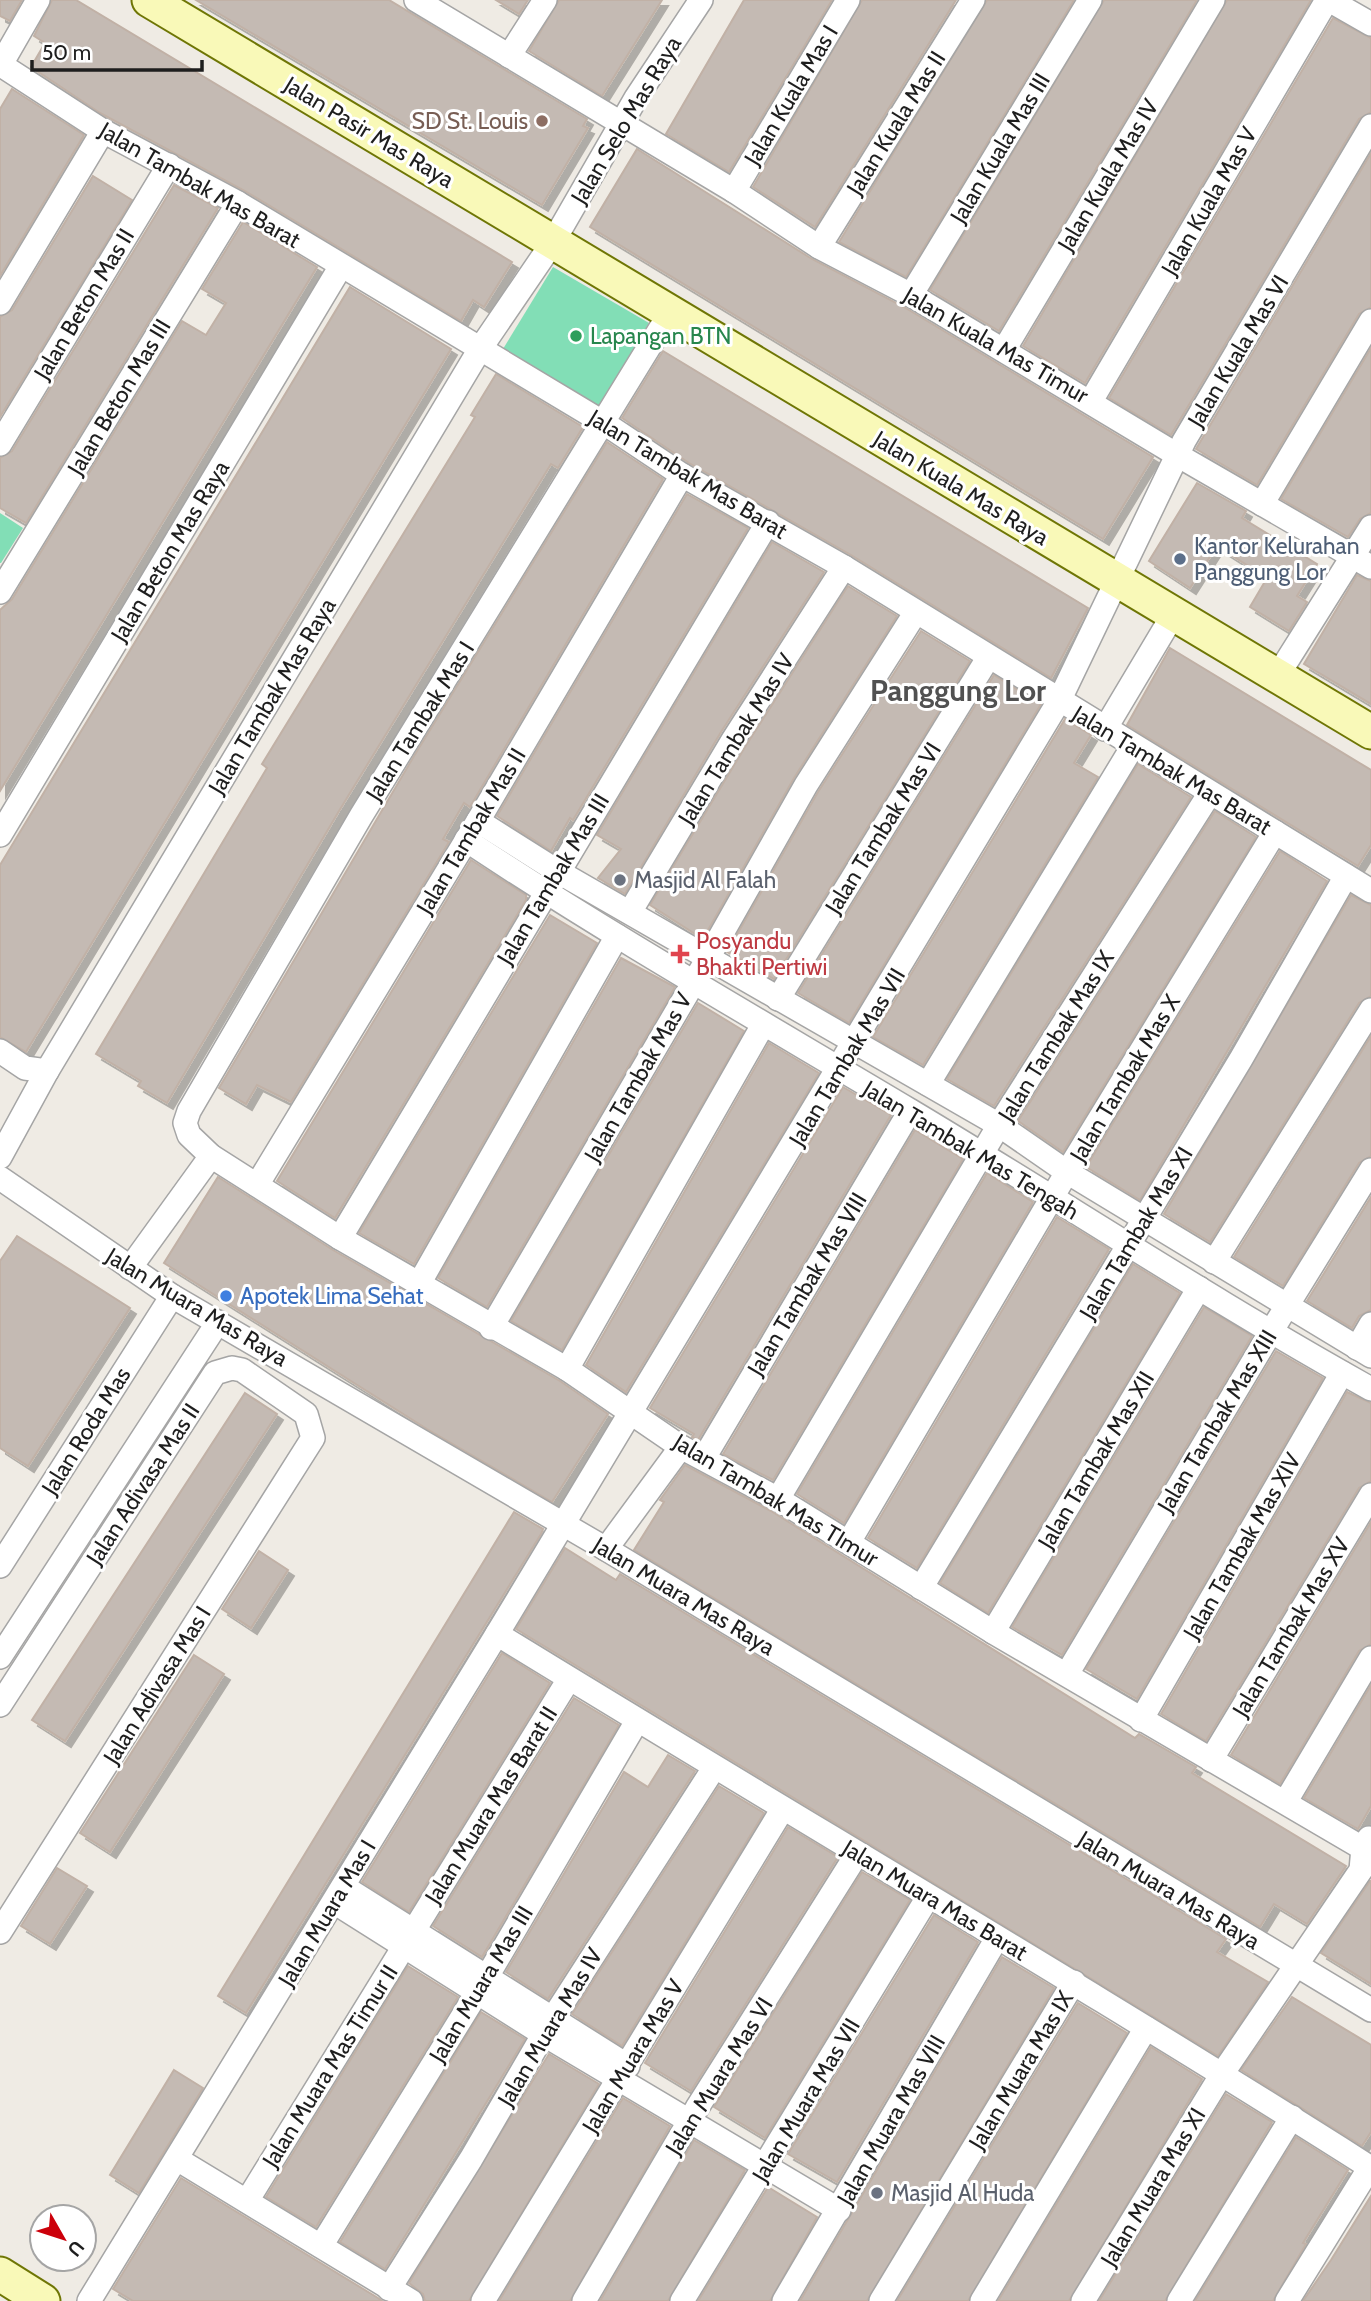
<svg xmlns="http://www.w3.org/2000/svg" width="1371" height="2301" font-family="Cabin,sans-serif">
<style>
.pitch{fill:#82deb6}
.building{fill:#c4bab3;stroke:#c1b1a6;stroke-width:2;filter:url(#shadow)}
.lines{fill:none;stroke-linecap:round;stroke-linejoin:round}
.street-casing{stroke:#a5a5a5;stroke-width:26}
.secondary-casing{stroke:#6f7605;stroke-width:37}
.street{stroke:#fff;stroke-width:23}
.secondary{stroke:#f9f9b8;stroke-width:33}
.education-dot{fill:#8d6e63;stroke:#fff;stroke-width:2.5}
.leisure-dot{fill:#2e9e5b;stroke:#fff;stroke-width:2.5}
.service-dot{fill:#5c6f8a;stroke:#fff;stroke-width:2.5}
.worship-dot{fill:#6b7280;stroke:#fff;stroke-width:2.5}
.health-dot{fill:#e0444e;stroke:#fff;stroke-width:2.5}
.shop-dot{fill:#3f7fe0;stroke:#fff;stroke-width:2.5}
.labels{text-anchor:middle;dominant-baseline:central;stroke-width:6;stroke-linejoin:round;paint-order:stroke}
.street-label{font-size:23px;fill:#1e1e1e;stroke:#fff}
.education-label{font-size:23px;fill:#785e54;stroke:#fff;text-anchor:end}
.leisure-label{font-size:23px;fill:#27864d;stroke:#fff;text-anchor:start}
.service-label{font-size:23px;fill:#4e5e75;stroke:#fff;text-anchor:start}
.worship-label{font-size:23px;fill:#5b616d;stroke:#fff;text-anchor:start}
.health-label{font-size:23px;fill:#be3a42;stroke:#fff;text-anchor:start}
.shop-label{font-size:23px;fill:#366cbe;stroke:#fff;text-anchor:start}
.district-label{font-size:30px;font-weight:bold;fill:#515151;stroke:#fff}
</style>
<defs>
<filter id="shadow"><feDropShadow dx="6" dy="6" stdDeviation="0" flood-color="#0004"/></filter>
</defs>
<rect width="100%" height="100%" fill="#efebe4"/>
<g class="pitch">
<polygon points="553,267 649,323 599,406 503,349"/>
<polygon points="0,513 23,528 1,563 0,563"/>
</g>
<g class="building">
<polygon points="0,0 22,0 10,21 0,16"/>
<polygon points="52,0 76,0 512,262 484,307 473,300 461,321 245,191 100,113 31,67 45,43 34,36"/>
<polygon points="196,0 389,0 587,119 583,126 588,128 542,205"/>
<polygon points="496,0 528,0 519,14"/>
<polygon points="559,0 662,0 602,96 529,51"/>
<polygon points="744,0 832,0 729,172 666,134"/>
<polygon points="862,0 956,0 815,227 753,187"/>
<polygon points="987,0 1074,0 906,277 839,242"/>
<polygon points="1104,0 1197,0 999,331 930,290"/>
<polygon points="1227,0 1311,0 1085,383 1023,346"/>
<polygon points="1333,18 1371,38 1371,112 1359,119 1171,435 1109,398"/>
<polygon points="12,89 84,135 0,276 0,109"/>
<polygon points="637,149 812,259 904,307 1153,457 1103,539 590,227"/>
<polygon points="1371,153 1371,307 1359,314 1257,485 1196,449"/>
<polygon points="93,176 132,200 0,417 0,317 12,310"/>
<polygon points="174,185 218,208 26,523 0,508 0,458 12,451"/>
<polygon points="243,222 317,267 0,791 0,610 12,599 182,321 206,335 226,303 202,289"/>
<polygon points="350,287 451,349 26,1052 0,1037 0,865"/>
<polygon points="1371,348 1371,513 1360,519 1348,537 1281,499"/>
<polygon points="663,351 1088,608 1051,678 851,555 689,463 622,418"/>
<polygon points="496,374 583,427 558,468 551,464 339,811 167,1103 138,1086 141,1081 96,1054 267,768 262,764 475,417 471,415"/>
<polygon points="607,442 663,479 470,807 464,803 443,839 449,842 291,1102 257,1085 246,1104 219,1088 414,756"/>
<polygon points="1197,483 1246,511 1242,518 1317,564 1297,596 1307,602 1289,631 1250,607 1267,578 1217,546 1190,588 1149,561"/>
<polygon points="687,494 748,528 573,820 570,818 551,851 497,816"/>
<polygon points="772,542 824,572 721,732 625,894 598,878 621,849 597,835"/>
<polygon points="1357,575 1371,581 1371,704 1304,664"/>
<polygon points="848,586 897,616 794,778 703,939 650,905 745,747"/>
<polygon points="921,631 970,661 774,979 727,952 818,792"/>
<polygon points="1170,648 1371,770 1371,845 1358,866 1127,725"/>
<polygon points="994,675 1041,704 849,1023 798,993"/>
<polygon points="1065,719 1091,735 1074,763 1098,777 923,1065 873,1037"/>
<polygon points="1138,764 1191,797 994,1106 947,1079"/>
<polygon points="1215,811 1256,837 1063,1152 1018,1121"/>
<polygon points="1280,851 1327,881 1140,1200 1086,1167"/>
<polygon points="471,860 526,895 526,900 335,1218 277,1181"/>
<polygon points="1351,895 1371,905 1371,996 1359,1003 1210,1242 1164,1214"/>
<polygon points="550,915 597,943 414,1264 359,1233"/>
<polygon points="621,958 675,987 487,1307 438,1278"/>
<polygon points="698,1003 744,1031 562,1350 511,1321"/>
<polygon points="1371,1036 1371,1156 1359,1163 1283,1286 1234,1257"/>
<polygon points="769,1043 819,1073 626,1392 586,1365"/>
<polygon points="843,1087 891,1115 698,1440 692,1437 694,1434 650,1408"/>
<polygon points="915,1130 963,1159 773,1480 723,1454"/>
<polygon points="987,1173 1033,1202 844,1523 797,1494"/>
<polygon points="218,1177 333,1250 560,1381 608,1414 552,1502 427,1429 164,1263"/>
<polygon points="1371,1197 1371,1310 1359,1316 1352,1328 1307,1301"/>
<polygon points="1057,1217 1109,1249 917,1568 868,1538"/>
<polygon points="17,1236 130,1308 28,1466 0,1448 0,1261"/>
<polygon points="1133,1264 1180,1293 988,1613 940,1583"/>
<polygon points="1204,1307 1252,1336 1062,1655 1012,1627"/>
<polygon points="1276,1351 1323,1378 1137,1699 1086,1669"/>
<polygon points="1347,1392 1371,1403 1371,1481 1359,1488 1206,1741 1161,1714"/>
<polygon points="245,1393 277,1414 65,1741 32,1720"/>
<polygon points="685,1465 771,1511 1135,1738 1139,1734 1196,1767 1192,1773 1346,1866 1307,1924 1274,1904 1260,1927 634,1550 664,1502 660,1500"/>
<polygon points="514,1512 543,1529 541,1534 246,2013 218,1996"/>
<polygon points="1371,1522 1371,1644 1359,1651 1280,1784 1231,1755"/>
<polygon points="565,1548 616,1580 620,1574 1226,1939 1217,1952 1268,1982 1218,2056 516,1629"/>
<polygon points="259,1551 288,1570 251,1628 222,1609"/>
<polygon points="502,1653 550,1683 409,1912 362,1882"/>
<polygon points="194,1655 224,1674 110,1852 80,1833"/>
<polygon points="1371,1685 1371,1806 1358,1829 1304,1798"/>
<polygon points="574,1698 619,1725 482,1957 433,1926"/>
<polygon points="668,1755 695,1771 548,1999 506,1972 624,1772 648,1787"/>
<polygon points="719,1786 764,1813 622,2046 572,2014"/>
<polygon points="788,1827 838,1857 691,2091 645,2063"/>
<polygon points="57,1868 87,1886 50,1944 21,1926"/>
<polygon points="862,1872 910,1900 765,2138 714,2107"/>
<polygon points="1370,1881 1371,1881 1371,1984 1321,1953"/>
<polygon points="934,1915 978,1942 837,2182 788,2154"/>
<polygon points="1002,1957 1054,1988 867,2301 800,2301"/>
<polygon points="408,1966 458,1997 316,2227 266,2197"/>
<polygon points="1292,1997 1371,2045 1371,2132 1362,2146 1241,2070"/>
<polygon points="1078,2003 1127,2033 968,2301 897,2301"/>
<polygon points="481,2012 525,2039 385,2269 340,2242"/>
<polygon points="1151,2047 1202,2079 1069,2301 998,2301"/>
<polygon points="549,2054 599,2084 469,2301 425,2301 423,2294 409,2283"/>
<polygon points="174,2070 203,2088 139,2193 110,2175"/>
<polygon points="1226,2094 1272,2122 1165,2301 1099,2301"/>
<polygon points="623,2098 670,2126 570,2301 499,2301"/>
<polygon points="1296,2137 1348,2170 1303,2243 1306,2244 1273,2301 1195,2301"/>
<polygon points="694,2140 745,2170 668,2301 600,2301"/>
<polygon points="181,2178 378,2298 382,2301 133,2301 113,2289"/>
<polygon points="768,2187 817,2217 770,2301 698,2301"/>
<polygon points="1371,2196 1371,2301 1303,2301 1331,2260"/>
</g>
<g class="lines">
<g class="street-casing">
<g id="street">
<polyline points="416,0 734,191 819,247 911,295 1179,456 1371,567"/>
<polyline points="1329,0 1371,24"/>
<polyline points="509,56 545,0"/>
<polyline points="1,65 103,131 238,203 604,423 682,475 844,567 1371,891"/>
<polyline points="0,66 38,0"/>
<polyline points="734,191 848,0"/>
<polyline points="819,247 973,0"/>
<polyline points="911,295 1090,0"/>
<polyline points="0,303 103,131"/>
<polyline points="670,313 361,816 189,1111 185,1123 189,1135 211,1156 340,1238 567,1369 681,1447 778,1499 993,1632 1371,1853"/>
<polyline points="1004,350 1213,0"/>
<polyline points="1091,401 1327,0"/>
<polyline points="0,444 169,165"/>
<polyline points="1262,504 1371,321"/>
<polyline points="0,592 238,203"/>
<polyline points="1278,675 1371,527"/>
<polyline points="1105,729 1173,615"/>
<polyline points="478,821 557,871 999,1125 1067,1172 1371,1356"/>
<polyline points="0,835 341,266"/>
<path d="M466,840C611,936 762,1022 911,1111C1065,1203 1214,1302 1371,1389"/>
<polyline points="630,912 733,740 844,567"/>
<polyline points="778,999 988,658"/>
<polyline points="0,1051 25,1068 47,1071"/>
<polyline points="928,1084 1133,746"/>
<polyline points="0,1157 47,1071 480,349 553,242 636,98 701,0"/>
<polyline points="0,1178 172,1296 606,1549 1371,2010"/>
<polyline points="257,1185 478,821 682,475"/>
<polyline points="340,1238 768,522"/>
<polyline points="1214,1262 1371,1010"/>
<polyline points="130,1268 211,1156"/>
<polyline points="420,1282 617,936"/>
<polyline points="491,1328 708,958 806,785 916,612"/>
<polyline points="1357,1348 1371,1324"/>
<polyline points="567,1369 763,1025"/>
<polyline points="704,1458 910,1111"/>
<polyline points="778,1499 999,1125 1210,793"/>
<polyline points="849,1542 1067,1172 1275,832"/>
<polyline points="606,1549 681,1447"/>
<polyline points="0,1566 172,1296"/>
<polyline points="921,1588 1241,1059 1346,876"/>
<polyline points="993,1632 1199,1288"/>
<path d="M497,1634C788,1813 1083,1985 1371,2168"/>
<polyline points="0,1657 218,1322"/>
<polyline points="1067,1674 1272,1330 1371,1170"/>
<polyline points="0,1705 215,1373 232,1368 242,1370 306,1414 313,1438 0,1932"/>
<polyline points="1141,1720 1342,1373"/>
<polyline points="1211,1760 1371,1495"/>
<polyline points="1286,1801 1371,1658"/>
<polyline points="344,1887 628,2066"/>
<polyline points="334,1902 543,2034 839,2210"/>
<polyline points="177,2159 411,2301"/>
<polyline points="247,2201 569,1679"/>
<polyline points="321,2246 488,1975 637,1721"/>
<polyline points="389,2289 471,2159 553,2018 714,1768"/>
<polyline points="89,2301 497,1634 1059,701 1184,441 1371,126"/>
<polyline points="483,2301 782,1810"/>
<polyline points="584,2301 697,2108 857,1854"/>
<polyline points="682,2301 928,1897"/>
<polyline points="784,2301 997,1938"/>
<polyline points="881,2301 1074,1982"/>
<polyline points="982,2301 1146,2028"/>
<polyline points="1083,2301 1222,2074 1361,1870 1363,1848 1369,1838"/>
<polyline points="1179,2301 1292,2117"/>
<polyline points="1287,2301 1370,2167"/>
</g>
</g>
<g class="secondary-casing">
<g id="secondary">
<polyline points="149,0 1371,732"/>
<polyline points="0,2274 43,2301"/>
</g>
</g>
<use href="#street" class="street"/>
<use href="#secondary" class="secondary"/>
</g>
<circle class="education-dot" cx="542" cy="121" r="7"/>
<circle class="leisure-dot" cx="576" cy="336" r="7"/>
<circle class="service-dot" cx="1180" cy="559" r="7"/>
<g class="worship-dot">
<circle cx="620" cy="880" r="7"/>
<circle cx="877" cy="2193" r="7"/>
</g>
<path class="health-dot" d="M676.5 943.5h7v7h7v7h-7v7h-7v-7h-7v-7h7z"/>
<circle class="shop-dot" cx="226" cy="1296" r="7"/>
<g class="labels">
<g class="street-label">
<text transform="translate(791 95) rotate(-59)">Jalan Kuala Mas I</text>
<text transform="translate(626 120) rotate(-59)">Jalan Selo Mas Raya</text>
<text transform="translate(896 123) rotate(-58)">Jalan Kuala Mas II</text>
<text transform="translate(369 132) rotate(31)">Jalan Pasir Mas Raya</text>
<text transform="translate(1000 148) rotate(-59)">Jalan Kuala Mas III</text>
<text transform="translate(1108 175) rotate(-59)">Jalan Kuala Mas IV</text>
<text transform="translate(200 185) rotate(30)">Jalan Tambak Mas Barat</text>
<text transform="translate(1209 201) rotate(-60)">Jalan Kuala Mas V</text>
<text transform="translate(84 304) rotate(-59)">Jalan Beton Mas II</text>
<text transform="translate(996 345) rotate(30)">Jalan Kuala Mas Timur</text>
<text transform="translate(1238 351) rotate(-59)">Jalan Kuala Mas VI</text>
<text transform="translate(119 397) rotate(-59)">Jalan Beton Mas III</text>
<text transform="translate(688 474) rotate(31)">Jalan Tambak Mas Barat</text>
<text transform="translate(961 488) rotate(31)">Jalan Kuala Mas Raya</text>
<text transform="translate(170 551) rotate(-59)">Jalan Beton Mas Raya</text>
<text transform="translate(272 696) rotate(-59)">Jalan Tambak Mas Raya</text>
<text transform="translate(420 721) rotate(-58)">Jalan Tambak Mas I</text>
<text transform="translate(736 739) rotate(-58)">Jalan Tambak Mas IV</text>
<text transform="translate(1172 770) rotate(31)">Jalan Tambak Mas Barat</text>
<text transform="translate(883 828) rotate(-58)">Jalan Tambak Mas VI</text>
<text transform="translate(471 831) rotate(-59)">Jalan Tambak Mas II</text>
<text transform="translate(553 879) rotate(-59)">Jalan Tambak Mas III</text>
<text transform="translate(1056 1036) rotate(-58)">Jalan Tambak Mas IX</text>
<text transform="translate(847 1057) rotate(-59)">Jalan Tambak Mas VII</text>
<text transform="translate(638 1077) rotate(-60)">Jalan Tambak Mas V</text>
<text transform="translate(1125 1078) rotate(-59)">Jalan Tambak Mas X</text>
<text transform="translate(971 1150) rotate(31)">Jalan Tambak Mas Tengah</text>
<text transform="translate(1136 1233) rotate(-59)">Jalan Tambak Mas XI</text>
<text transform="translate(807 1284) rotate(-59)">Jalan Tambak Mas VIII</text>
<text transform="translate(197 1307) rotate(31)">Jalan Muara Mas Raya</text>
<text transform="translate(1217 1421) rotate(-59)">Jalan Tambak Mas XIII</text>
<text transform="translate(86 1431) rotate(-58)">Jalan Roda Mas</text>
<text transform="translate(1096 1460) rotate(-59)">Jalan Tambak Mas XII</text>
<text transform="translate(143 1484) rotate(-57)">Jalan Adivasa Mas II</text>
<text transform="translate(776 1500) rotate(31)">Jalan Tambak Mas TImur</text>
<text transform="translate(1242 1546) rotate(-60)">Jalan Tambak Mas XIV</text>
<text transform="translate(684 1596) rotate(31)">Jalan Muara Mas Raya</text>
<text transform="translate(1291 1627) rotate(-59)">Jalan Tambak Mas XV</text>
<text transform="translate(157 1685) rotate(-58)">Jalan Adivasa Mas I</text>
<text transform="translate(491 1805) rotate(-58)">Jalan Muara Mas Barat II</text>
<text transform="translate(1169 1890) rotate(31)">Jalan Muara Mas Raya</text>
<text transform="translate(935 1900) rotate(31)">Jalan Muara Mas Barat</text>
<text transform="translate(327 1913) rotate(-59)">Jalan Muara Mas I</text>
<text transform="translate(481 1984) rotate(-59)">Jalan Muara Mas III</text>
<text transform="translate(550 2027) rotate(-59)">Jalan Muara Mas IV</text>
<text transform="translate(633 2056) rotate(-59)">Jalan Muara Mas V</text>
<text transform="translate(330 2066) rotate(-58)">Jalan Muara Mas Timur II</text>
<text transform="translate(1021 2070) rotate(-59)">Jalan Muara Mas IX</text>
<text transform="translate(719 2076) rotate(-58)">Jalan Muara Mas VI</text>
<text transform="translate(806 2100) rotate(-59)">Jalan Muara Mas VII</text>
<text transform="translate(891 2120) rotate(-60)">Jalan Muara Mas VIII</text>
<text transform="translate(1153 2187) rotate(-59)">Jalan Muara Mas XI</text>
</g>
<g class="education-label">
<text x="528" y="121">SD St. Louis</text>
</g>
<g class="leisure-label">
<text x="590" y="336">Lapangan BTN</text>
</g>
<g class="service-label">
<text x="1194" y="546">Kantor Kelurahan<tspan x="1194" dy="26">Panggung Lor</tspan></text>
</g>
<g class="worship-label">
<text x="634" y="880">Masjid Al Falah</text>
<text x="891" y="2193">Masjid Al Huda</text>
</g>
<g class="health-label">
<text x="696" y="941">Posyandu<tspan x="696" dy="26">Bhakti Pertiwi</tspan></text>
</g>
<g class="shop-label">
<text x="240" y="1296">Apotek Lima Sehat</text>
</g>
<g class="district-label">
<text x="958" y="690">Panggung Lor</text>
</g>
</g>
<g transform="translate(63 2238) rotate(129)"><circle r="33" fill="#ffffff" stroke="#a5a5a5" stroke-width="2"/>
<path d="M0-5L12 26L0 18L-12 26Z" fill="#cc000a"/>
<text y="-10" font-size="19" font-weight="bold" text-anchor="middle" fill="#1e1e1e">U</text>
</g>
<path d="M32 60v10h170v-10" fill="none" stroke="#1e1e1e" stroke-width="3.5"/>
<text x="42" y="60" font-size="21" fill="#1e1e1e" stroke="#ffffff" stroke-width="5" paint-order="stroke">50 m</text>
</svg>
